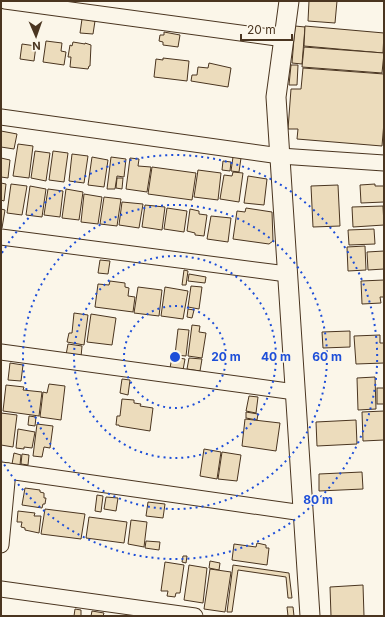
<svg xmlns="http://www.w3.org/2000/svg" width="385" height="617" font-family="Inter,sans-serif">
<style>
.building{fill:#ecdcbc;stroke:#4a3520}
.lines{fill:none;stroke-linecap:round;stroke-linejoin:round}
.minor-casing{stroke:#4a3520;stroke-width:17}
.tertiary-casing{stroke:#4a3520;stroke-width:21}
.minor{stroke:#fbf6e9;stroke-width:15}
.tertiary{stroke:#fbf6e9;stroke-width:19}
.ring{fill:none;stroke:#1d4ed8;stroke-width:2;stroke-dasharray:2 4}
.centre{fill:#1d4ed8;stroke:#fbf6e9;stroke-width:2}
.ring-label{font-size:12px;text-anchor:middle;font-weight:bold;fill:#1d4ed8;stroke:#fbf6e9;stroke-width:3;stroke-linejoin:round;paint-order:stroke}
</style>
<rect width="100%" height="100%" fill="#fbf6e9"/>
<g class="building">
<polygon points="309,1 337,1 335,23 308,21"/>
<polygon points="82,19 95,21 93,34 80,33"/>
<polygon points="295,26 305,27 302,64 292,63"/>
<polygon points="305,26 384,33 383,53 304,46"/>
<polygon points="164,32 180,35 178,47 163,45 163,42 159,41 160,35 164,35"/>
<polygon points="46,41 62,43 61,51 66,52 64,65 43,62"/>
<polygon points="73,42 85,44 85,43 91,45 90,66 89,66 88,69 70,67 71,57 68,57 70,45 72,46"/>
<polygon points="22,44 36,46 34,61 20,59"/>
<polygon points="304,47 384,53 382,73 302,67"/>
<polygon points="163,58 189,61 187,81 154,77 156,59 163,60"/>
<polygon points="209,63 231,68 228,87 191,81 192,75 197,75 198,67 208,68"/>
<polygon points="291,65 298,65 297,85 289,85"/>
<polygon points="303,68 384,74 384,122 382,146 297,139 298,129 288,129 291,89 301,89"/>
<polygon points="1,131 17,134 14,149 1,147"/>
<polygon points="18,144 33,146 29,178 13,176"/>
<polygon points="35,151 50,153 46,181 31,178"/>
<polygon points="53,151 68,153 64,182 49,180"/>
<polygon points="72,154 88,156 84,183 69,181"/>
<polygon points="92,157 108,160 104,187 88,185"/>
<polygon points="111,157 126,159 124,177 117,176 115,189 107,189"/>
<polygon points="233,157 241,158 239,172 231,171"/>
<polygon points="1,158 10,160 8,178 1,177"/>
<polygon points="130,158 139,159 138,166 151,167 147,192 126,189"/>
<polygon points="223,161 231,162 230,171 222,170"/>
<polygon points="152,167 196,173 192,200 148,194"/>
<polygon points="198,170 221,173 218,200 194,197"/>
<polygon points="233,172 243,173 239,202 220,199 224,175 232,176"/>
<polygon points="248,176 267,179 264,205 244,203"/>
<polygon points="117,178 123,178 122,189 116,188"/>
<polygon points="1,183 6,184 4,201 1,200"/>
<polygon points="11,184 27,186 22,215 7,213"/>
<polygon points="375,184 375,186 384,186 384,202 361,203 360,185"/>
<polygon points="338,185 340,226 313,227 311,186"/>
<polygon points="30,186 46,189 42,217 26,215"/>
<polygon points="48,189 63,191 60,217 44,215"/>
<polygon points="66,189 83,192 79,220 62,218"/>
<polygon points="84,194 102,197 98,224 81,222"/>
<polygon points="104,197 121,199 117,226 100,224"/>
<polygon points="122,202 143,204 139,228 119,225"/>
<polygon points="145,205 165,207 162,230 142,227"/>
<polygon points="383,206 384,225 353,227 352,207"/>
<polygon points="167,208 187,211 184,232 164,229"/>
<polygon points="246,208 272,212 273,241 269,244 233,239 237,211 245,212"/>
<polygon points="1,209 5,210 2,228 1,227"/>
<polygon points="190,209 199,211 199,214 207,215 204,236 195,235 195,233 187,231"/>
<polygon points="211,216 231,218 228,242 207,239"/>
<polygon points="374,229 375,244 349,245 348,230"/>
<polygon points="365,246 366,270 348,271 347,247"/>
<polygon points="384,251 384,269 368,270 367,252"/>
<polygon points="100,260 110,261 108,274 98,273"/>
<polygon points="184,270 188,271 186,285 182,285"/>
<polygon points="189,274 206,277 205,283 188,281"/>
<polygon points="384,280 384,297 380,297 381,303 362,304 361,281"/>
<polygon points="110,281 125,283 125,287 129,288 128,296 135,297 133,312 95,307 98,284 109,285"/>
<polygon points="191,286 202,287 199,309 188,307"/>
<polygon points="138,287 162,290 159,316 134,313"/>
<polygon points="165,287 188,291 183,319 161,316"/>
<polygon points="188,309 194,310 192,318 187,317"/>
<polygon points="74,313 88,315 84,345 67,342 69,333 72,333"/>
<polygon points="91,314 116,318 112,345 87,342"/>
<polygon points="192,325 200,326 199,332 206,333 202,358 188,356"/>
<polygon points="178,329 189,330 186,356 175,355"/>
<polygon points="350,331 350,347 323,348 322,332"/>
<polygon points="380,335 380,343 384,343 384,363 356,364 354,336"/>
<polygon points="68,344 82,346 81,357 66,355"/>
<polygon points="172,357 185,359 183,370 170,368"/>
<polygon points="189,358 202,359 200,371 187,369"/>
<polygon points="10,363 23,365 21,381 8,380"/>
<polygon points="375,377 376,409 358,410 357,378"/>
<polygon points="122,379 130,380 128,395 120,393"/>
<polygon points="49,384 65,386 61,420 40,417 43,392 47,393"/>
<polygon points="6,385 24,387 23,390 42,392 39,416 3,411"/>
<rect x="377" y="388" width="7" height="16"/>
<polygon points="249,396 258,397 256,413 246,411"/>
<polygon points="122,399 134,400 134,403 141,404 140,406 153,408 150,431 119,426 119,425 116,425 117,416 120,416"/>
<polygon points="384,411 384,440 363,441 362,412"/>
<polygon points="246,412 258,414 257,420 246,418"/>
<polygon points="1,413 17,415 13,447 1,445"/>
<polygon points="29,416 36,417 35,426 28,425"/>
<polygon points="245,419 280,423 276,451 242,446"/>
<polygon points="356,420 357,444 317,446 316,422"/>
<polygon points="37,424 53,426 50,448 44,447 42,457 33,456"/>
<polygon points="18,429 35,432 32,448 24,447 24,449 16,448"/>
<polygon points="204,449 221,452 217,479 200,476"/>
<polygon points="222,452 241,455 237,481 218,479"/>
<polygon points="14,453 21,455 20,465 12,464"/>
<polygon points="22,454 29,455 28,465 21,464"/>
<polygon points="362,472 363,489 319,491 319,474"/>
<polygon points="25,488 40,490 40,492 44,493 44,498 46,498 45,504 43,504 42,508 22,505"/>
<polygon points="97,495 103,496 101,512 95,511"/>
<polygon points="106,497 118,498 116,511 104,509"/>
<polygon points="148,502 165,504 163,518 146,516"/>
<polygon points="45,509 85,514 81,539 41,534"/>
<polygon points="18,511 35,513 34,516 41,516 39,533 25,530 25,528 21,527 22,522 17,522"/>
<polygon points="89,517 127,522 124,543 86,538"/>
<polygon points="131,520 147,522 144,547 128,544"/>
<polygon points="146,541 160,542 159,550 145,548"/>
<polygon points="257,543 266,545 266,548 269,548 267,565 232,560 234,544 256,547"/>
<polygon points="183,556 187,556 186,563 182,562"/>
<polygon points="210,561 220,563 219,570 209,568"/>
<polygon points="165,562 184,565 180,593 176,593 175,597 167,596 168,591 161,591"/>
<polygon points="189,565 207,568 203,603 184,600"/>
<polygon points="233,565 289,573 292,598 288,598 286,577 238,570 232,612 227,612"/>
<polygon points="210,569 231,572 225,612 204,609"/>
<polygon points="363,585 364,616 331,616 330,587"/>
<polygon points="287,607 293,607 294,616 288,616"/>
<polygon points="75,609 81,610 81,616 74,616"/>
<polygon points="92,611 104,613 103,616 91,616"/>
</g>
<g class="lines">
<g class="minor-casing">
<g id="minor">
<polyline points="5,1 284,39"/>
<polyline points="1,117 280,156 384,163"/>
<polyline points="1,237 287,274"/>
<polyline points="1,352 295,392"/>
<polyline points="1,470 303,513"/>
<polyline points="1,545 8,471"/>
<polyline points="1,589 195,616"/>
</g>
</g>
<g class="tertiary-casing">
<polyline id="tertiary" points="289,1 276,97 310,616"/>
</g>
<use href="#minor" class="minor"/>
<use href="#tertiary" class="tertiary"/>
</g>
<g class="ring">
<circle cx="175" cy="357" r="51"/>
<circle cx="175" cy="357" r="101"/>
<circle cx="175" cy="357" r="152"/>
<path d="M2 253A202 202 0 1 1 2 461"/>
</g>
<circle cx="175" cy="357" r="6" class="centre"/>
<g class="ring-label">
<text x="226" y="361">20 m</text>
<text x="276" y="361">40 m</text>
<text x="327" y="361">60 m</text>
<text x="318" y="504">80 m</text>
</g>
<rect width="385" height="617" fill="none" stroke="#4a3520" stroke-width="4"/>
<g transform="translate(36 36) rotate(178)" stroke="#fbf6e9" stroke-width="3" paint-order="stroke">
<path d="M0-3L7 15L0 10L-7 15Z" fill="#4a3520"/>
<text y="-6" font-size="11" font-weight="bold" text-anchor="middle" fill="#4a3520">N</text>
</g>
<path d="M241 34v6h51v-6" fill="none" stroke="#4a3520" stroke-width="2"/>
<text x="247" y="34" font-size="12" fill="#4a3520" stroke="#fbf6e9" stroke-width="3" paint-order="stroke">20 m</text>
</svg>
